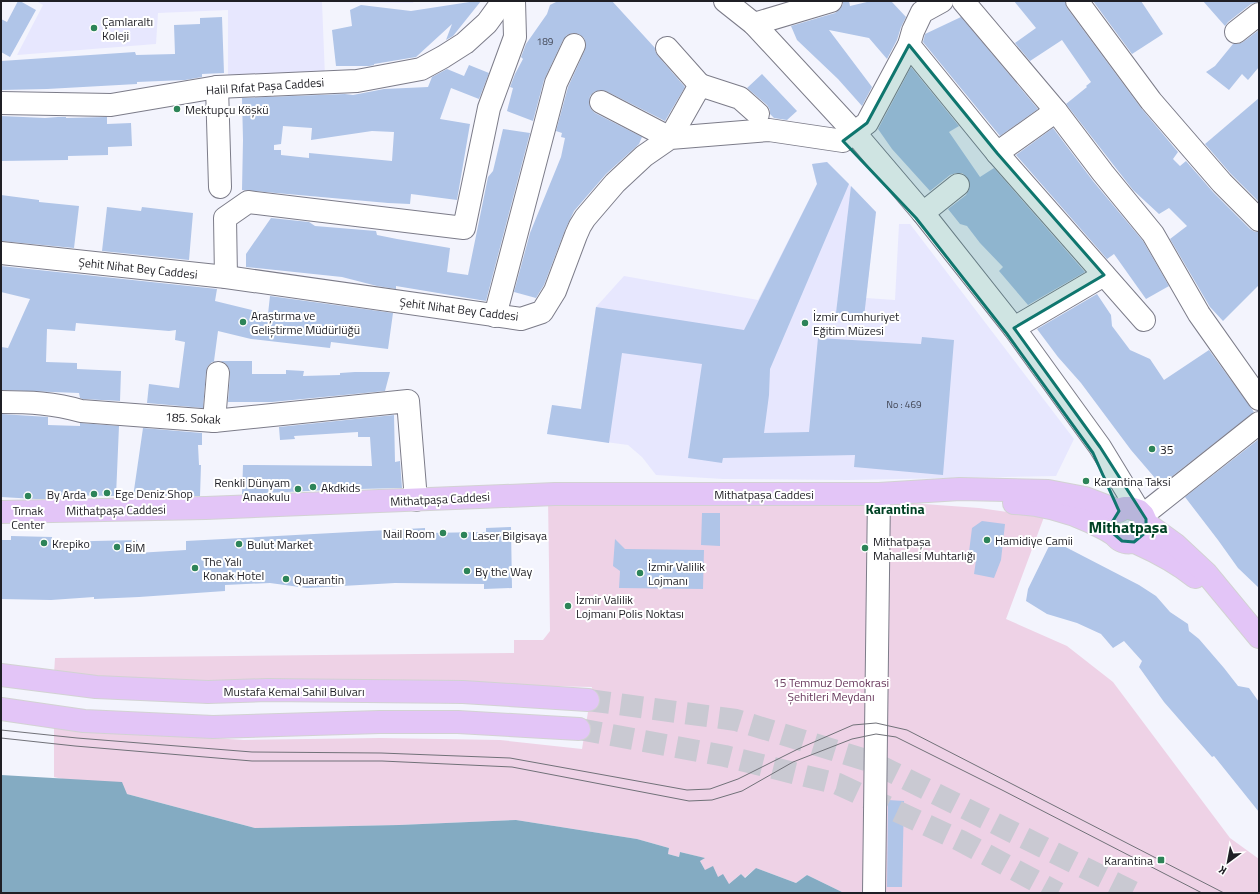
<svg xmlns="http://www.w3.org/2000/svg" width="1260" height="894" font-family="'Titillium Web',sans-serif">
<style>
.built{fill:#e7e7fe}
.green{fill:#eed2e6}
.water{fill:#84abc2}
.building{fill:#b0c5e8;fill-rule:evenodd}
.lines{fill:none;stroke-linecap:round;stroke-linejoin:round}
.major-tunnel{stroke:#c9c9d2;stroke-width:22;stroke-dasharray:22 11;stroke-linecap:butt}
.minor-casing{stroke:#7c7c89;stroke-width:24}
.major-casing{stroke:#d2d2d3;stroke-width:24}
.minor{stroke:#fff;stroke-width:22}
.major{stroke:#e3c5f7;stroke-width:22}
.tram{stroke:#707178;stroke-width:1}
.marked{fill:#0f766e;fill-opacity:0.2;stroke:#0f766e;stroke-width:3;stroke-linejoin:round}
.poi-dot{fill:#2d8458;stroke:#fff;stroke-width:1.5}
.labels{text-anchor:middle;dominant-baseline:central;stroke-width:4;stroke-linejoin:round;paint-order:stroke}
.number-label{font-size:10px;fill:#434856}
.poi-label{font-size:12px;fill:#1f1f25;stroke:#fff;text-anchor:start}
.street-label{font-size:12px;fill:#1f1f25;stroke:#fff}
.park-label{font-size:12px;fill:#68385c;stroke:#fff}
.quarter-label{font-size:14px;font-weight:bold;fill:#004225;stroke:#fff}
.district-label{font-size:16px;font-weight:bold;fill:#004225;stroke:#fff}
</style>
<rect width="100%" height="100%" fill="#f3f4fd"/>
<g class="built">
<polygon points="36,1 414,1 413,3 322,2 325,77 228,80 228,10 158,13 156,44 17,55 43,5"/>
<polygon points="827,162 876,212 866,298 895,300 899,224 910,224 1074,439 1056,476 848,480 723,479 656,475 642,457 628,445 547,434 552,405 581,409 596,307 624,276 758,300 817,184 812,164"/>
</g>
<polygon class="green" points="548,498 896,502 979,508 1044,517 1006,619 1067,646 1113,682 1230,838 1259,859 1259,893 844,893 807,875 796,883 756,868 744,878 741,874 729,884 705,870 700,861 704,858 680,852 679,857 668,854 669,848 637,839 516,820 399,825 255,828 127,794 54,777 54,724 147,734 244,740 380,738 500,740 582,749 592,687 256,680 197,681 54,674 55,658 514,653 514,640 543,640 550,631"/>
<polygon class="water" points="1,775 122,782 127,794 255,828 399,825 516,820 637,839 669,848 668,854 679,857 680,852 705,858 700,861 705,870 713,866 718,877 723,874 729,884 741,874 745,878 756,868 796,883 807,875 844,893 1,893"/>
<g class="building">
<polygon points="18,1 20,1 36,10 10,57 1,52 1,19 7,22"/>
<polygon points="476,1 481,1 453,36 446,40 452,24 416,57 374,64 374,65 369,66 336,66 332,30 352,26 350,10 361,5 411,11"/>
<polygon points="558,1 612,1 655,48 655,51 658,56 685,87 665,121 606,91 600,90 594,92 590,96 589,103 591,109 595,113 642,137 639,144 606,174 574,211 565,230 544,285 536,298 514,292 530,233 561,157 565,138 561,137 562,133 556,131 568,87 585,50 586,44 584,38 579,34 573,33 567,35 563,40 544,80 533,121 507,111 513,88 510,87 515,74 523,59 521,57 526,44 547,14 550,5"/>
<polygon points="843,1 849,1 850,6 871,1 891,1 906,17 901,27 897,40 887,59 869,38 829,30 872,87 862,106 838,79 797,40 791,26 835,13 840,9 843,4"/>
<polygon points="1014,1 1065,1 1067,8 1141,108 1178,152 1173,159 1180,166 1186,161 1213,192 1250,229 1255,232 1259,232 1259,285 1223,321 1210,307 1170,239 1187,226 1169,208 1159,214 1133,190 1066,104 1087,87 1086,86 1091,82 1062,40 1030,61 1015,43 1036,28"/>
<polygon points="1093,1 1141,1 1163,34 1132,54"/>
<polygon points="1203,1 1259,1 1259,2 1251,4 1228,22 1225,26"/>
<polygon points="222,17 224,73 202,74 202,77 185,80 137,82 137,84 47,89 1,90 1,61 135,52 136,55 175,54 174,25 200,24 200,18"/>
<polygon points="961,17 1038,109 1000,136 923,42 925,34"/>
<polygon points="1259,30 1259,67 1248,80 1242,74 1229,90 1206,72 1215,66 1233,44 1238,44 1243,42"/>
<path d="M469,65L489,73L479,99L451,88L440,119L470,124L457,200L411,194L410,204L388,203L242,190L243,140L242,98L345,94L353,95L384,89L428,87L432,77L447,69L464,76ZM283,126L312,128L311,140L372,131L394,132L392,161L309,153V158L281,155V150H274V145L281,144Z"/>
<polygon points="911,67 959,126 949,132 980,177 994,168 1085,272 1028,305 999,271 1003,267 980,243 967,226 960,224 948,209 966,195 969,190 970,184 967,177 962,173 956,173 950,175 930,191 892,149 878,129"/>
<polygon points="762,74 797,111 787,120 774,118 770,114 770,110 767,105 747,88"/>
<polygon points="1259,98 1259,202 1231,174 1205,144"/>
<polygon points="1,116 45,118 58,117 66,117 66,118 107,117 107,124 131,123 132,146 108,147 108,155 68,156 68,160 1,161"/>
<polygon points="1053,128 1093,181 1143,241 1169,286 1146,299 1114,254 1107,259 1016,155"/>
<polygon points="503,129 530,133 486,301 396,286 396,289 377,286 342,277 246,267 246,254 271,218 309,222 315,226 376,231 377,235 397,239 450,248 447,272 468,275 488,177 493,171"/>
<polygon points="827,162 849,184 770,369 769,395 764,433 809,432 818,338 921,344 922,337 954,340 943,475 854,467 855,455 723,458 722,463 688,458 702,364 622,353 609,443 547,434 552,405 581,409 596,307 744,330 817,184 812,164"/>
<polygon points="851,186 876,212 864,317 836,313"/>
<polygon points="1,195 39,200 39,202 79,206 74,248 1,241"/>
<polygon points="107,207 141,211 142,207 193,213 189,260 102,251"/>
<polygon points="1,266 217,289 215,301 268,314 270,296 393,313 388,349 331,342 330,348 251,339 218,331 214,361 218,361 212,362 208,366 206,372 203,408 147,403 149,384 179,388 185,342 175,340 176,330 169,331 76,323 75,331 47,329 46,362 77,363 77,369 121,371 120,401 83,399 80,398 79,393 1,390 1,347 8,348 30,299 1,292"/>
<polygon points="1097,294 1111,315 1112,326 1130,350 1150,359 1164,380 1209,350 1254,412 1161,485 1131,450 1081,383 1058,357 1037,329"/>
<polygon points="220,361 252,361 252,374 286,374 286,370 304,371 303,376 340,375 340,373 355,372 390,372 385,391 272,402 228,402 230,374 229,368 225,363"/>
<polygon points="1,414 48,417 48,425 80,426 80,423 119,426 116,496 52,495 52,499 36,499 1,497"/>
<polygon points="394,415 395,462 400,461 402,488 359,489 359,486 330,486 330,490 242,494 243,465 372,466 370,437 358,437 358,432 294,436 295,439 280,440 279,427"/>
<polygon points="143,428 202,433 202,445 198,445 199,465 201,465 200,496 133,497"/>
<polygon points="1259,439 1259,588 1238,568 1218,540 1185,497"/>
<polygon points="702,513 720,513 720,546 701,545"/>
<polygon points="982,521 1005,524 1001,560 994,578 974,574 977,553 969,552 972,528"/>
<polygon points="511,527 512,588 484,589 484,584 395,583 307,588 270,583 225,585 225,591 139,597 94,599 94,597 51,600 1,599 1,540 11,540 11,536 52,537 52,542 137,540 137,553 186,550 186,541 425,528 425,533 486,532 486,528"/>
<polygon points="615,539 625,549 704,550 703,589 619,588 620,571 613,566"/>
<polygon points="1052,540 1139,585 1156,596 1170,612 1188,624 1189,631 1199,639 1224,668 1238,686 1249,688 1259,702 1259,812 1214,756 1212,757 1164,702 1139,667 1142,661 1124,641 1113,648 1101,634 1077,623 1047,614 1026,601 1028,589"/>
<polygon points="888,800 904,801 902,887 887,887"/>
</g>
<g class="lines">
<g class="major-tunnel">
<polyline points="588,700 736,720 872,762 1135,893"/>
<polyline points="579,729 725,756 838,784 961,841 1058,893"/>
</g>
<g class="minor-casing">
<g id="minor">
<polyline points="725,1 754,24 854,132 923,213 1014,328 1100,447 1139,511"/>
<polyline points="963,1 1056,111 1103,173 1153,234 1199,314 1259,399"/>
<polyline points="1077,1 1151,101 1222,183 1259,220"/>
<polyline points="754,24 831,1"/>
<polyline points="1236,32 1259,14"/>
<polyline points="909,45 997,153 1144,320"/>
<polyline points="667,48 700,85"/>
<polyline points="217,87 220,187"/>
<polyline points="601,102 670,138 700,85 740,98 758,114"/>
<polyline points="1,103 111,105 217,87 357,81 421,69 443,57 465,43 487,23 503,1"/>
<polyline points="997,153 1056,111"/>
<polyline points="923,213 958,185"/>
<polyline points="1,253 226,277 521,319 542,312 555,291 576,235 580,226 585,218 615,183 644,156 670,138 769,130 843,141 867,123 909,45 913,31 922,12 942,1"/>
<polyline points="226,277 225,218 248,202 464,228 489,108 515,37 514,1"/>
<polyline points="495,316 556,83 574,45"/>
<polyline points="1014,328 1104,275"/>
<path d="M1,402C29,402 54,403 81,411L214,421L408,401L416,500"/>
<polyline points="214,421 218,373"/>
<polyline points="1143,515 1259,423"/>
<polyline points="874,893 879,494"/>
</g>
</g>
<g class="major-casing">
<g id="major">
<path d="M1014,503C1040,504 1067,511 1091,522C1098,526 1106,529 1113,534C1116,536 1118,540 1122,541C1127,544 1132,541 1137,543C1157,552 1178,563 1195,577"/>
<polyline points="1,512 206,508 555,494 879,494 960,489 1048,491 1085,498 1119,511 1124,508 1130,508 1139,511 1143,515 1147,524 1176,545 1206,573 1259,637"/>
<polyline points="1,675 96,687 208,692 267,690 463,692 588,700"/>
<polyline points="1,709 84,721 213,727 380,722 458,722 579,729"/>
</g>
</g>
<use href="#minor" class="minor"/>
<use href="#major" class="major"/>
<g class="tram">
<polyline points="1,730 77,738 252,752 381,753 510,758 687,790 710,789 738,779 798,749 853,725 876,723 907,730 1224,893"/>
<polyline points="1,738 75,746 252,761 382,761 512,767 689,801 712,800 742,791 793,762 852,739 876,734 896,737 1002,790 1202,893"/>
</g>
</g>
<path class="marked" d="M909,45L997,153L1104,275L1014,328L1100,447L1146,519V532L1134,542L1122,541L1114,534L1111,524L1119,511L1093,453L1007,334L916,218L843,141L867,123Z"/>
<g class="poi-dot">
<circle cx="94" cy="28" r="4"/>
<circle cx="177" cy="109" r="4"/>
<circle cx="243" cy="322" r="4"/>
<circle cx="805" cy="323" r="4"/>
<circle cx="1152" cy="449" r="4"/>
<circle cx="1086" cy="481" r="4"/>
<circle cx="313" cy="487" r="4"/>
<circle cx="298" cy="489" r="4"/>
<circle cx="107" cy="493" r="4"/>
<circle cx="94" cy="494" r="4"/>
<circle cx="28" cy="496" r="4"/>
<circle cx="443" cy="533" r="4"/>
<circle cx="464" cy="535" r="4"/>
<circle cx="987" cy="540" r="4"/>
<circle cx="44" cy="543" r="4"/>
<circle cx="239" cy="544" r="4"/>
<circle cx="117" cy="547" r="4"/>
<circle cx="865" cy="548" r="4"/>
<circle cx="195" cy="568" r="4"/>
<circle cx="467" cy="571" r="4"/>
<circle cx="640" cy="573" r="4"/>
<circle cx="286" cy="579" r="4"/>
<circle cx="568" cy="606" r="4"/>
<rect x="1157" y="856" width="8" height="8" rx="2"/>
</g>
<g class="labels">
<g class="number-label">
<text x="545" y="41">189</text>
<text x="904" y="404">No : 469</text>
</g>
<g class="poi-label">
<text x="102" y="21">Çamlaraltı<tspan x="102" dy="14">Koleji</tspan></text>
<text x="185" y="109">Mektupçu Köşkü</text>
<text x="251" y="315">Araştırma ve<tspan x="251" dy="14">Geliştirme Müdürlüğü</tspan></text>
<text x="813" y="316">İzmir Cumhuriyet<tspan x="813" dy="14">Eğitim Müzesi</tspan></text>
<text x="1160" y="449">35</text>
<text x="1094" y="481">Karantina Taksi</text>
<text x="290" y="482" text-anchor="end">Renkli Dünyam<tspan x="290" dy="14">Anaokulu</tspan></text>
<text x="321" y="487">Akdkids</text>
<text x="115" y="493">Ege Deniz Shop</text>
<text x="86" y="494" text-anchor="end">By Arda</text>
<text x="28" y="510" text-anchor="middle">Tırnak<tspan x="28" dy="14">Center</tspan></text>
<text x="435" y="533" text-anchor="end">Nail Room</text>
<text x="472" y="535">Laser Bilgisaya</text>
<text x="995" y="540">Hamidiye Camii</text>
<text x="873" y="541">Mithatpaşa<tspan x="873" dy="14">Mahallesi Muhtarlığı</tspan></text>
<text x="52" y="543">Krepiko</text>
<text x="247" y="544">Bulut Market</text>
<text x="125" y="547">BİM</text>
<text x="203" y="561">The Yalı<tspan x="203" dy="14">Konak Hotel</tspan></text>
<text x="648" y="566">İzmir Valilik<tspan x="648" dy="14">Lojmanı</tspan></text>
<text x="475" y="571">By the Way</text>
<text x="294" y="579">Quarantin</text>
<text x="576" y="599">İzmir Valilik<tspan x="576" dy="14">Lojmanı Polis Noktası</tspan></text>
<text x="1153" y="860" text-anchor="end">Karantina</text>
</g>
<g class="street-label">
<text transform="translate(265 86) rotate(-4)">Halil Rıfat Paşa Caddesi</text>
<text transform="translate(138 268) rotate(6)">Şehit Nihat Bey Caddesi</text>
<text transform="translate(459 309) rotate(7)">Şehit Nihat Bey Caddesi</text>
<text transform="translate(193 418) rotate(3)">185. Sokak</text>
<text x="764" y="494">Mithatpaşa Caddesi</text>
<text transform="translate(440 499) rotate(-3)">Mithatpaşa Caddesi</text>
<text transform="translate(116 510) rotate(-1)">Mithatpaşa Caddesi</text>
<text x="294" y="691">Mustafa Kemal Sahil Bulvarı</text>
</g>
<g class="park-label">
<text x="831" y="682">15 Temmuz Demokrasi<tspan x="831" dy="14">Şehitleri Meydanı</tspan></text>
</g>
<g class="quarter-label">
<text x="895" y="508">Karantina</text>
</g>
<g class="district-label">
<text x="1128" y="527">Mithatpaşa</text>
</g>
</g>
<rect width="1260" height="894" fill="none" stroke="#1f1f25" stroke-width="4"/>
<g transform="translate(1228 862) rotate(212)" stroke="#ffffff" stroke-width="3" paint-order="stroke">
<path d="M0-3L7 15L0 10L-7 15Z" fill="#1f1f25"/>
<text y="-6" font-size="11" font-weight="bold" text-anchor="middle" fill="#1f1f25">K</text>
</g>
</svg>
